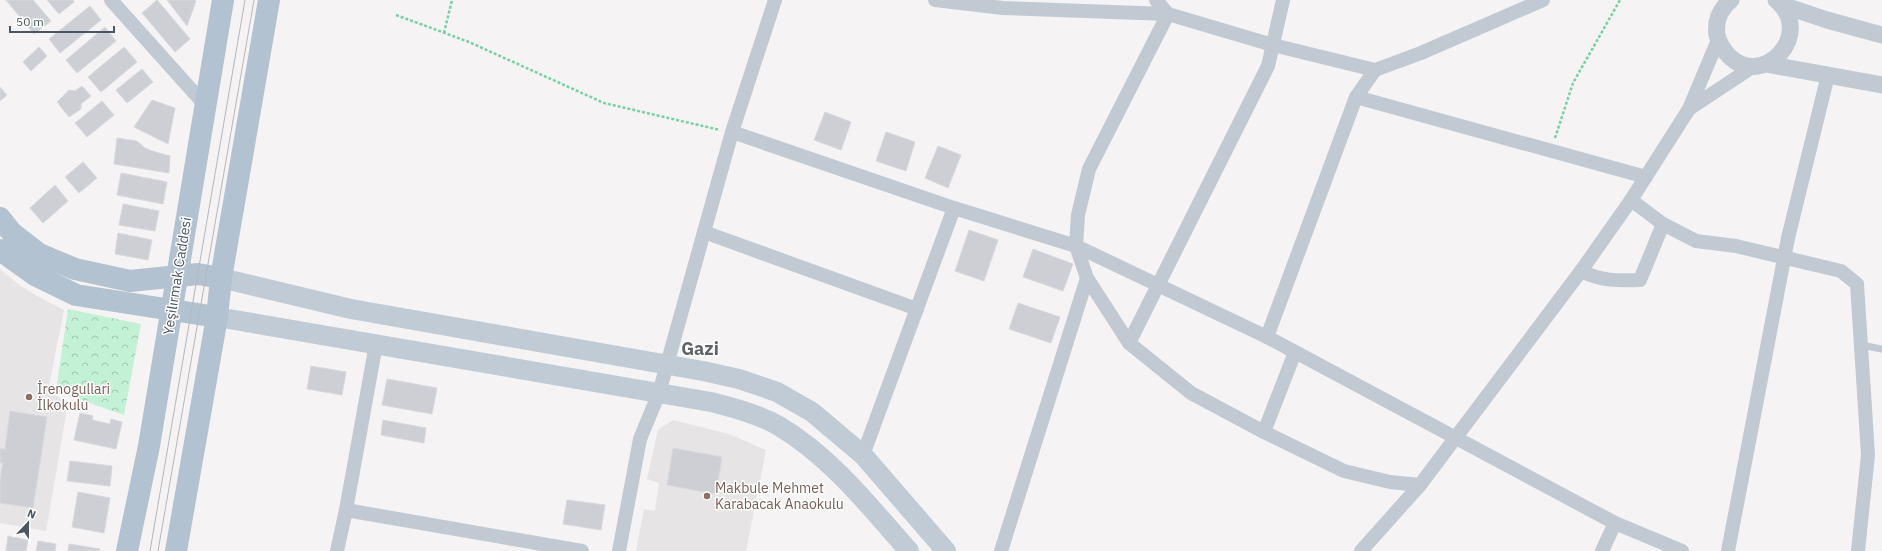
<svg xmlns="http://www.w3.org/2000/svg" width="1882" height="551" font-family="'IBM Plex Sans',sans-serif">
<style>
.education{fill:#e6e4e5}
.park{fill:url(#park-crowns)}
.building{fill:#cdcfd5;stroke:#d7d9de}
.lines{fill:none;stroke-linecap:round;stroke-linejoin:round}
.path{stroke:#7ad0a6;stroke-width:2.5;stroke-dasharray:3 2;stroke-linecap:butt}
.service{stroke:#c1cad2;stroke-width:7}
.minor{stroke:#c1cad2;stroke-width:14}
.tertiary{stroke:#c1cad2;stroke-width:17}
.secondary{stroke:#c1cbd6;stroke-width:20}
.primary{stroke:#b3c2d1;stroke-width:22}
.tram{stroke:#b5b8bd;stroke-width:1}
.education-dot{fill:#8d6e63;stroke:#fff;stroke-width:1.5}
.labels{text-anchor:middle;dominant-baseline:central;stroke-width:3;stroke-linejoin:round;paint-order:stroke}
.street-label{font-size:14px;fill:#4a5661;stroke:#fff}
.education-label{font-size:14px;fill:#785e54;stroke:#fff;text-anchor:start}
.district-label{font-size:18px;font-weight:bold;fill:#5f6368;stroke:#fff}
</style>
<defs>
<pattern id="park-crowns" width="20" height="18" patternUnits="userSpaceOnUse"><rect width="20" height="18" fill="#c3f1d5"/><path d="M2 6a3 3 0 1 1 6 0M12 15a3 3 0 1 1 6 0" fill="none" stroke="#a0c6b0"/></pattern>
</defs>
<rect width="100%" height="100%" fill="#f5f3f3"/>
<g class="education">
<polygon points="0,269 19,285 39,297 64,310 48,390 68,403 46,531 0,523"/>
<polygon points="673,420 729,434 766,450 746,551 636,551 644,509 655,511 659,483 647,479 658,430"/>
</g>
<polygon class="park" points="68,309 141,324 124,415 56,391"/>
<g class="building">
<polygon points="6,0 33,0 51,21 34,34"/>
<polygon points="47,0 73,0 74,2 59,14"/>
<polygon points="157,0 190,39 175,52 142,13"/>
<polygon points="167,0 195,0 196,1 187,26"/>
<polygon points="90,6 101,20 60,53 49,39"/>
<polygon points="105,27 116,41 77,73 66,60"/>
<polygon points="39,47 47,56 31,71 23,62"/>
<polygon points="124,47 137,62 101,92 88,77"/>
<polygon points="142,69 153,82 127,103 116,90"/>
<polygon points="82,86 91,96 81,104 81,109 69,117 57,102 69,90 75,91"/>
<polygon points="0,87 7,95 0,101"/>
<polygon points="152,100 175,108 168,144 134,127"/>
<polygon points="102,101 114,115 87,137 75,123"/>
<polygon points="825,112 851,122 841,150 814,140"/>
<polygon points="886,132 915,142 906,171 876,161"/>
<polygon points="117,138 137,141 145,148 152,151 170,156 169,173 114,164"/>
<polygon points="938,146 961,155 948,188 925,178"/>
<polygon points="83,162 97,178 79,193 65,177"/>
<polygon points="121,173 167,182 163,204 117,195"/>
<polygon points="55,185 68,201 43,223 30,208"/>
<polygon points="123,204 159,211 155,231 119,225"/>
<polygon points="969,230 998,240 984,281 955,271"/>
<polygon points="118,233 152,240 148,260 115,254"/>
<polygon points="1033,249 1073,264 1063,291 1023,277"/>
<polygon points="1018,303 1060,317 1051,343 1009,329"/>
<polygon points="311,366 346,372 342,395 307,389"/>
<polygon points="387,379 437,388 432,414 382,405"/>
<polygon points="10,411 47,417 33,508 0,503 0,479 3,463 0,463 0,449 5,449"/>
<polygon points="80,413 93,416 92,420 110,424 111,419 122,422 116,449 74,440"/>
<polygon points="383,420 426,428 424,443 381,435"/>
<polygon points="673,448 722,457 716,494 667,485"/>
<polygon points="70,461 112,466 110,486 67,481"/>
<polygon points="78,492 110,498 104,533 72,527"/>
<polygon points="567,500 605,505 601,530 563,524"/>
<polygon points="8,536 28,540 26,551 6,551"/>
<polygon points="38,541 56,544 55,551 36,551"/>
<polygon points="69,544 100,549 99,551 68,551"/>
</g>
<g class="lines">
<g class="path">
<polyline points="396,15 469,42 604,103 720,130"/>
<polyline points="444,33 452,0"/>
<polyline points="1555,138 1573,83 1620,0"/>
</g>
<polyline class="service" points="1861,345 1882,349"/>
<g class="minor">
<polyline points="111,0 205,105"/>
<polyline points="935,0 1003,8 1168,14 1273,45 1375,70 1421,53 1543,0"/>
<polyline points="1156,0 1168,14"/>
<polyline points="1168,14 1089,169 1078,215 1076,246 1087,278 1129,343 1191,393 1264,432 1344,471 1390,482 1420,485"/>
<polyline points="1356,97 1646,177"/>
<polyline points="1689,109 1754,66"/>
<polyline points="732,132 954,208 1076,246 1267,337 1615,523 1682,551"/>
<polyline points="1631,200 1663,224 1696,241 1736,246 1841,271 1857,284 1868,455 1858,551"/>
<polyline points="704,232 917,309"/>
<path d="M1581,271C1601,281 1618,281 1640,280L1663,224"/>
<polyline points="1267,337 1356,97 1375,70"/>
<polyline points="1129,343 1268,66 1283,0"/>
<polyline points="1264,432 1295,352"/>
<polyline points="863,455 954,208"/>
<polyline points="346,510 582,551"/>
<polyline points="337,551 346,510 376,344"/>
<polyline points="619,551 640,439 659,393 732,132 775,0"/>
<polyline points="1001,551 1087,278"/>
<polyline points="1361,551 1420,485 1456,437 1581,271 1631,200 1689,109 1718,40"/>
<polyline points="1602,551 1615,523"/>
<polyline points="1728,551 1788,238 1828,75"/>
</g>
<g class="tertiary">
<path d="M1731,0C1720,9 1715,21 1717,35C1719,43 1723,50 1729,56C1763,90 1816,33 1776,0"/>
<polyline points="1782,5 1827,20 1882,35"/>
<polyline points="1766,64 1882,85"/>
</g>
<g class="secondary">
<polyline points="221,278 351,309 703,371 739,379 777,392 812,412 863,455 946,551"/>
<path d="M217,317L711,402C734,408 758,414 779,426C831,457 870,507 909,551"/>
</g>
<g class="primary">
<polyline points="0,218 12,233 39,254 75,269 130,281 198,274 221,278"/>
<polyline points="0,250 35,275 76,295 217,317"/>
<polyline points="127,551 149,446 223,0"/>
<polyline points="176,551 217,317 221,278 269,0"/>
</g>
<g class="tram">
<polyline points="150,551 245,0"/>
<polyline points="158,551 254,0"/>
</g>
</g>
<g class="education-dot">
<circle cx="29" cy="397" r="4"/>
<circle cx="707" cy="496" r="4"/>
</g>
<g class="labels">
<g class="street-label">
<text transform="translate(177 276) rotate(-81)">Yeşilırmak Caddesi</text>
</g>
<g class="education-label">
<text x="37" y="389">İrenogullari<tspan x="37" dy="16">İlkokulu</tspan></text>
<text x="715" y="488">Makbule Mehmet<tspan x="715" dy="16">Karabacak Anaokulu</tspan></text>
</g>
<g class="district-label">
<text x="700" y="348">Gazi</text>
</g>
</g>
<g transform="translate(28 523) rotate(22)" stroke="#ffffff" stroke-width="3" paint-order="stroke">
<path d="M0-3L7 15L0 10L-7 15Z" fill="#4a5661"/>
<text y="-6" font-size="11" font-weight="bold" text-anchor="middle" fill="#4a5661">N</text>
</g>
<path d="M10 26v6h104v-6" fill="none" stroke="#4a5661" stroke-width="2"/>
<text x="16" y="26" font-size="12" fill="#4a5661" stroke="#ffffff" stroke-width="3" paint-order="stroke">50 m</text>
</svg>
